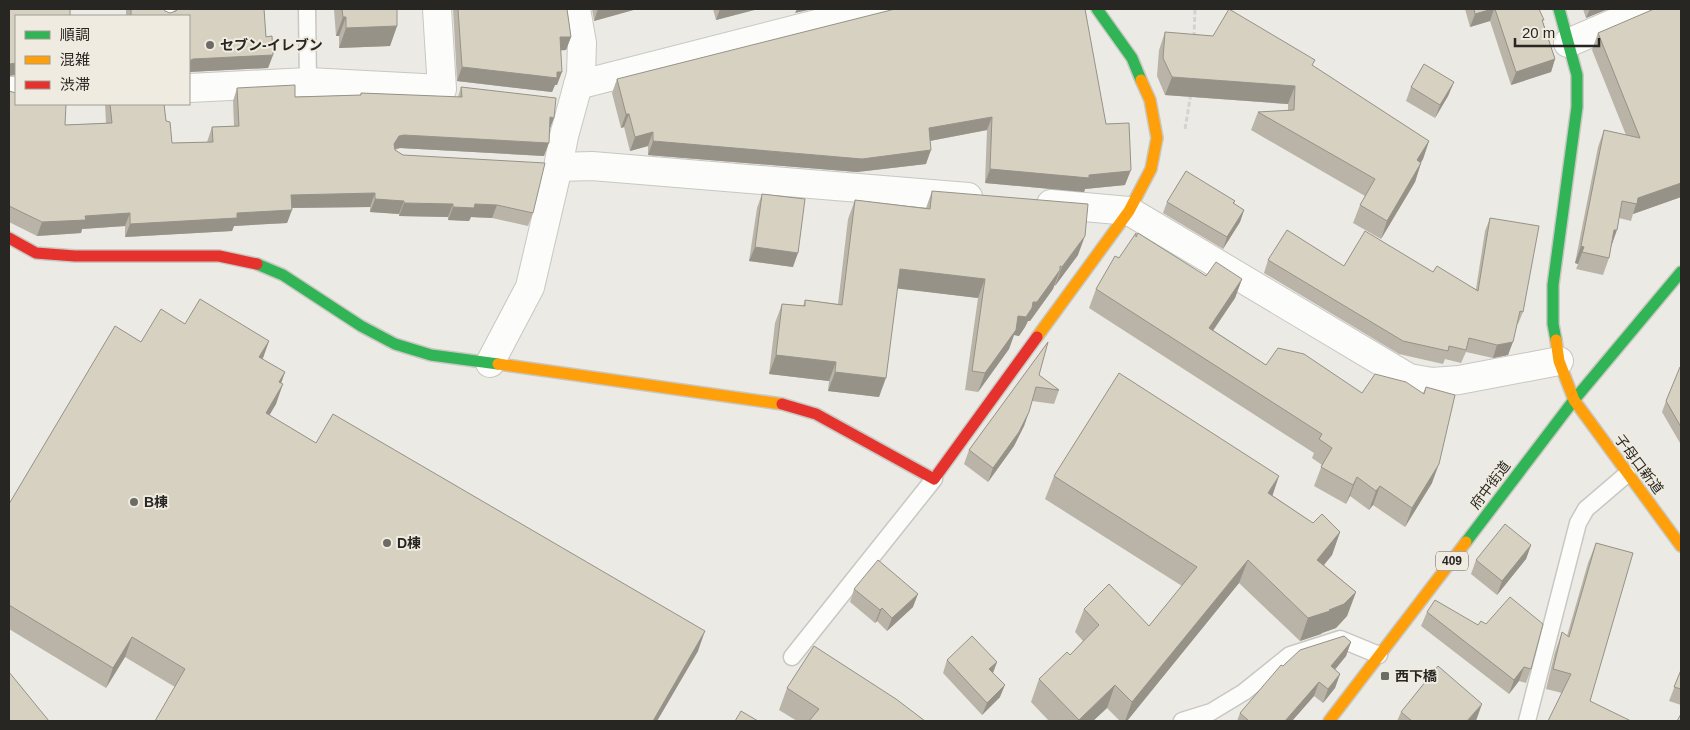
<svg xmlns="http://www.w3.org/2000/svg" width="1690" height="730" font-family="Helvetica,'Noto Sans JP',sans-serif">
<style>
.lines{fill:none;stroke-linecap:round;stroke-linejoin:round}
.lane-casing{stroke:#c8c7c2;stroke-width:19}
.street-casing{stroke:#c8c7c2;stroke-width:30}
.fast-casing{stroke:#c8c7c2;stroke-width:14}
.slow-casing{stroke:#c8c7c2;stroke-width:14}
.jam-casing{stroke:#c8c7c2;stroke-width:14}
.path{stroke:#d4d3d1;stroke-width:3;stroke-dasharray:5 2.5;stroke-linecap:butt}
.lane{stroke:#fcfcfb;stroke-width:16}
.street{stroke:#fcfcfb;stroke-width:28}
.fast{stroke:#30b455;stroke-width:11}
.slow{stroke:#ff9f0a;stroke-width:11}
.jam{stroke:#e5322d;stroke-width:11}
.wall{fill:#b9b4a7}
.shaded-wall{fill:#969288}
.building{fill:#d7d1c2;stroke:#969288}
.poi-dot{fill:#6d6b66;stroke:#efebe0;stroke-width:2}
.labels{text-anchor:middle;dominant-baseline:central;stroke-width:4;stroke-linejoin:round;paint-order:stroke}
.shield{fill:#efebe0;stroke:#64615b;stroke-width:1}
.shield-label{font-size:12px;font-weight:bold;fill:#282622}
.poi-label{font-size:14px;font-weight:bold;fill:#282622;stroke:#efebe0;text-anchor:start}
.street-label{font-size:14px;fill:#282622;stroke:#efebe0}
</style>
<rect width="100%" height="100%" fill="#eceae4"/>
<g class="lines">
<g class="lane-casing">
<g id="lane">
<polyline points="166,9 166,16"/>
<polyline points="307,9 308,82"/>
<polyline points="792,657 934,479"/>
<polyline points="1182,721 1211,712 1244,692 1290,655 1340,639 1379,655"/>
<polyline points="1527,721 1578,523 1586,509 1627,474"/>
</g>
</g>
<g class="street-casing">
<g id="street">
<polyline points="1568,43 1647,9"/>
<polyline points="578,85 875,9"/>
<polyline points="189,88 308,82 442,89 437,9"/>
<polyline points="9,91 16,91"/>
<polyline points="558,167 592,166 968,197"/>
<polyline points="1051,204 1129,211 1409,378 1432,382 1459,380 1559,361"/>
<polyline points="490,363 530,287 558,167 564,136 581,74 582,43 576,9"/>
</g>
</g>
<g class="fast-casing">
<g id="fast">
<polyline points="1097,9 1132,58 1141,80"/>
<polyline points="257,264 283,275 361,326 395,344 431,355 498,364"/>
<polyline points="1556,340 1553,324 1553,285 1577,107 1577,75 1559,9"/>
<polyline points="1466,542 1574,400 1681,272"/>
</g>
</g>
<g class="slow-casing">
<g id="slow">
<polyline points="1037,337 1129,211 1151,169 1157,138 1150,100 1141,80"/>
<polyline points="1556,340 1559,361 1574,400 1681,546"/>
<polyline points="498,364 782,404"/>
<polyline points="1329,721 1466,542"/>
</g>
</g>
<g class="jam-casing">
<g id="jam">
<polyline points="9,238 36,253 75,256 219,256 257,264"/>
<polyline points="782,404 816,414 934,479 1037,337"/>
</g>
</g>
<g class="path">
<polyline points="1194,37 1195,9"/>
<polyline points="1185,129 1191,93"/>
</g>
<use href="#lane" class="lane"/>
<use href="#street" class="street"/>
<use href="#fast" class="fast"/>
<use href="#slow" class="slow"/>
<use href="#jam" class="jam"/>
</g>
<g class="wall">
<polygon points="126,9 163,9 165,11 170,13 176,11 175,9 264,9 266,37 273,55 268,68 189,72 189,16 126,16"/>
<polygon points="334,9 397,9 397,26 390,46 339,48 339,36 336,36"/>
<polygon points="453,9 567,9 571,37 566,50 561,50 557,85 555,85 552,92 457,81"/>
<polygon points="592,9 637,9 594,21"/>
<polygon points="713,9 758,9 716,20"/>
<polygon points="1465,9 1539,9 1543,22 1555,59 1551,72 1511,85 1490,21 1470,27"/>
<polygon points="1583,9 1608,9 1586,18"/>
<polygon points="1165,32 1313,66 1429,141 1423,159 1421,163 1415,182 1381,239 1353,223 1360,205 1365,196 1251,130 1258,112 1288,111 1288,104 1165,95 1157,76 1159,50"/>
<polygon points="1598,33 1681,197 1633,214 1631,221 1619,218 1611,247 1609,258 1603,275 1576,269 1578,264 1575,263 1598,147 1604,130 1626,135 1592,50"/>
<polygon points="617,79 1106,124 1125,185 1085,189 1084,192 985,183 987,130 930,141 926,164 857,172 648,155 648,146 630,151 624,127 621,128 612,93"/>
<polygon points="1454,82 1448,96 1435,118 1406,101 1411,87"/>
<polygon points="461,87 550,129 544,156 400,148 395,150 403,155 533,213 528,226 492,218 471,217 469,221 448,220 448,217 399,216 399,214 370,212 370,207 292,208 287,223 234,226 232,231 125,237 125,226 82,229 81,233 37,236 9,222 9,91 65,125 106,123 105,104 164,104 166,121 172,143 207,142 212,127 234,126 233,101 237,88 295,97 360,95 361,93 458,97"/>
<polygon points="932,191 1078,255 1055,286 1054,285 1053,289 1030,321 1028,321 1025,327 1019,336 1014,335 1009,349 978,392 965,390 978,298 897,288 879,397 828,391 829,381 769,374 775,323 782,304 803,306 805,300 838,304 848,219 855,200 926,208"/>
<polygon points="762,194 793,267 749,261 757,208"/>
<polygon points="1235,201 1234,204 1244,210 1240,222 1223,249 1163,213 1167,202"/>
<polygon points="1490,218 1523,312 1518,324 1517,324 1508,355 1493,358 1466,352 1461,363 1445,359 1443,364 1399,354 1264,273 1268,260 1433,272 1476,289 1485,231"/>
<polygon points="1119,258 1206,276 1242,279 1235,298 1213,330 1266,365 1362,393 1423,393 1426,387 1432,483 1405,527 1373,505 1369,510 1350,496 1346,504 1314,486 1322,465 1312,458 1314,453 1089,308 1096,289"/>
<polygon points="185,324 269,341 262,359 285,372 281,383 276,404 269,415 316,443 698,651 657,721 155,721 175,687 125,657 106,688 9,629 9,504 141,342"/>
<polygon points="1681,367 1681,442 1680,443 1662,412 1666,401"/>
<polygon points="1039,375 1059,390 1054,404 1032,401 1024,426 1014,446 988,482 964,464 969,450"/>
<polygon points="1054,476 1272,495 1313,523 1340,532 1332,555 1324,565 1356,592 1347,616 1336,628 1322,633 1321,634 1300,641 1239,583 1127,721 1120,721 1107,708 1093,721 1049,721 1031,702 1039,679 1070,655 1083,641 1075,632 1084,609 1149,626 1182,586 1045,499"/>
<polygon points="1596,543 1633,553 1562,693 1546,689 1555,652 1562,632 1567,636 1588,563"/>
<polygon points="1531,545 1526,559 1497,595 1471,574 1476,560"/>
<polygon points="854,589 913,607 887,631 877,621 875,623 850,602"/>
<polygon points="1427,612 1531,669 1526,683 1519,681 1509,694 1421,626"/>
<polygon points="1351,642 1346,656 1335,670 1340,674 1335,688 1323,703 1314,696 1292,721 1237,721 1240,713 1283,666"/>
<polygon points="947,660 997,662 993,673 1000,697 982,715 943,673"/>
<polygon points="1681,670 1681,705 1669,701"/>
<polygon points="787,688 925,721 797,721 779,710"/>
<polygon points="1401,712 1476,721 1397,721"/>
</g>
<g class="shaded-wall">
<polygon points="598,9 637,9 594,21"/>
<polygon points="720,9 758,9 716,20"/>
<polygon points="797,9 813,9 795,13"/>
<polygon points="1492,9 1494,9 1490,21 1470,27 1475,14"/>
<polygon points="1590,9 1608,9 1586,18"/>
<polygon points="343,17 346,17 339,36 336,36"/>
<polygon points="397,26 390,46 339,48 346,28"/>
<polygon points="560,37 571,37 566,50 555,51"/>
<polygon points="273,55 268,68 189,72 189,61 193,59"/>
<polygon points="1555,59 1551,72 1511,85 1516,72"/>
<polygon points="16,63 16,75 9,76 9,64"/>
<polygon points="462,67 557,72 562,72 557,85 555,85 552,92 457,81"/>
<polygon points="1172,77 1295,86 1288,104 1165,95"/>
<polygon points="1454,82 1448,96 1435,118 1440,105"/>
<polygon points="626,114 629,114 624,127 621,128"/>
<polygon points="550,117 554,118 549,131"/>
<polygon points="992,117 987,130 924,142 929,128"/>
<polygon points="653,132 648,146 630,151 635,137"/>
<polygon points="404,135 549,143 544,156 400,148 394,149 394,144 399,136"/>
<polygon points="653,141 931,150 926,164 857,172 648,155"/>
<polygon points="1429,141 1423,159 1410,179 1417,160"/>
<polygon points="1421,163 1415,182 1381,239 1387,221"/>
<polygon points="990,169 1089,175 1131,170 1125,185 1085,189 1084,192 985,183"/>
<polygon points="1681,183 1681,197 1633,214 1638,198"/>
<polygon points="375,193 370,207 286,208 291,195"/>
<polygon points="375,199 404,201 399,214 370,212"/>
<polygon points="404,203 453,204 448,217 399,216"/>
<polygon points="475,204 497,205 492,218 471,217 469,221 448,220 453,207"/>
<polygon points="292,210 287,223 234,226 232,231 125,237 130,224 237,213"/>
<polygon points="1244,210 1240,222 1223,249 1227,237"/>
<polygon points="130,213 125,226 82,229 81,233 37,236 42,222 85,216"/>
<polygon points="1614,230 1617,230 1611,247"/>
<polygon points="1085,236 1078,255 1055,286 1062,267"/>
<polygon points="1581,246 1584,247 1578,264 1575,263"/>
<polygon points="755,247 798,253 793,267 749,261"/>
<polygon points="900,269 985,279 978,298 893,288"/>
<polygon points="1060,270 1053,289 1030,321 1028,321 1025,327 1019,336 1014,335 1009,349 978,392 985,373 1018,316 1033,302"/>
<polygon points="1242,279 1235,298 1202,347 1209,328"/>
<polygon points="269,341 262,361 259,357"/>
<polygon points="1513,342 1508,355 1493,358 1497,345"/>
<polygon points="776,355 836,362 829,381 769,374"/>
<polygon points="285,372 278,392 279,382"/>
<polygon points="835,372 886,378 879,397 828,391"/>
<polygon points="283,384 276,404 259,433 266,413"/>
<polygon points="1029,412 1024,426 1014,446 988,482 993,468"/>
<polygon points="1439,464 1432,483 1405,527 1412,508"/>
<polygon points="1279,476 1271,500 1268,493"/>
<polygon points="1357,477 1350,496 1346,504 1353,485"/>
<polygon points="1380,486 1373,505 1369,510 1376,491"/>
<polygon points="1340,532 1332,555 1309,583 1317,560"/>
<polygon points="1531,545 1526,559 1497,595 1502,581"/>
<polygon points="1248,560 1239,583 1127,721 1125,721 1132,702"/>
<polygon points="1356,592 1347,616 1336,628 1322,633 1321,634 1300,641 1308,618 1329,610"/>
<polygon points="918,594 913,607 887,631 892,618"/>
<polygon points="882,608 877,621 875,623 880,610"/>
<polygon points="705,631 698,651 657,721 653,721"/>
<polygon points="132,637 125,657 106,688 113,668"/>
<polygon points="1351,642 1346,656 1326,680 1331,666"/>
<polygon points="997,662 992,675 989,669"/>
<polygon points="1524,667 1519,681 1509,694 1514,680"/>
<polygon points="1340,674 1335,688 1323,703 1328,689"/>
<polygon points="1319,682 1314,696 1292,721 1285,721"/>
<polygon points="1005,685 1000,697 982,715 987,703"/>
<polygon points="1115,685 1107,708 1093,721 1078,721 1079,720"/>
<polygon points="1482,704 1476,721 1467,721"/>
</g>
<g class="building">
<polygon points="9,9 70,9 70,16 16,16 16,63 9,64"/>
<polygon points="131,9 163,9 165,11 170,13 176,11 178,9 264,9 266,37 272,36 273,55 193,59 189,61 189,16 131,16"/>
<polygon points="342,9 397,9 397,26 346,28 346,17 343,17"/>
<polygon points="458,9 567,9 571,37 560,37 562,72 557,72 557,78 462,67"/>
<polygon points="895,9 1085,9 1106,124 1129,123 1131,170 1130,171 1089,175 1089,178 990,169 992,117 929,128 931,150 862,159 653,141 653,132 635,137 629,114 626,114 617,79"/>
<polygon points="1229,9 1315,60 1312,65 1429,141 1417,160 1421,163 1387,221 1360,205 1375,179 1258,112 1294,110 1295,86 1172,77 1163,58 1165,32 1213,36"/>
<polygon points="1474,9 1492,9 1475,14"/>
<polygon points="1495,9 1539,9 1544,20 1542,20 1555,59 1516,72"/>
<polygon points="1654,9 1681,9 1681,183 1638,198 1637,204 1622,201 1617,230 1614,230 1609,258 1582,252 1584,247 1581,246 1604,130 1640,138 1598,33"/>
<polygon points="1424,64 1454,82 1440,105 1411,87"/>
<polygon points="295,85 295,97 361,95 361,93 462,97 461,87 556,98 554,118 550,117 549,143 404,135 399,136 394,144 395,150 403,155 545,163 533,213 497,205 475,204 474,208 453,207 453,204 404,203 404,201 375,199 375,193 291,195 292,210 237,213 237,218 130,224 130,213 85,216 86,220 42,222 9,206 9,91 16,93 16,104 66,104 65,125 112,123 110,104 164,104 166,121 170,122 172,143 213,142 212,127 239,126 237,88"/>
<polygon points="1186,171 1235,201 1233,203 1244,210 1227,237 1167,202"/>
<polygon points="932,191 1088,204 1085,236 1062,267 1060,266 1060,270 1037,302 1033,302 1032,308 1026,317 1018,316 1016,330 985,373 972,371 985,279 900,269 886,378 835,372 836,362 776,355 782,304 805,306 805,300 842,305 855,200 930,209"/>
<polygon points="762,194 805,199 798,253 755,247"/>
<polygon points="1490,218 1539,226 1523,312 1520,311 1513,342 1497,345 1469,338 1466,350 1449,346 1448,351 1403,341 1268,260 1287,230 1344,266 1365,231 1433,272 1437,266 1478,291"/>
<polygon points="1136,233 1136,237 1138,233 1206,276 1216,262 1242,279 1209,328 1266,365 1278,348 1304,354 1362,393 1375,374 1406,382 1424,394 1426,387 1455,395 1439,464 1412,508 1380,486 1376,491 1357,477 1353,485 1321,467 1332,448 1319,439 1322,434 1096,289 1115,256 1119,258"/>
<polygon points="200,299 269,341 259,357 285,372 279,382 283,384 266,413 316,443 333,414 705,631 653,721 155,721 185,669 132,637 113,668 9,605 9,504 115,326 141,342 161,309 185,324"/>
<polygon points="1048,342 1039,375 1059,390 1036,387 1029,412 1019,432 993,468 969,450"/>
<polygon points="1680,367 1681,367 1681,427 1666,401"/>
<polygon points="1119,373 1279,476 1268,493 1313,523 1322,514 1340,532 1317,560 1356,592 1344,604 1329,610 1330,611 1308,618 1248,560 1132,702 1115,685 1079,720 1039,679 1067,652 1070,655 1099,625 1084,609 1109,584 1149,626 1197,567 1054,476"/>
<polygon points="1505,524 1531,545 1502,581 1476,560"/>
<polygon points="1596,543 1633,553 1590,701 1631,721 1548,721 1571,674 1553,669 1562,632 1569,637"/>
<polygon points="878,560 918,594 892,618 882,608 880,610 854,589"/>
<polygon points="1510,597 1543,624 1531,669 1524,667 1514,680 1427,612 1435,600 1478,625 1481,621 1486,624"/>
<polygon points="972,636 997,662 989,669 1005,685 987,703 947,660"/>
<polygon points="1344,636 1351,642 1331,666 1340,674 1328,689 1319,682 1285,721 1249,721 1240,713 1281,665 1283,666 1300,650"/>
<polygon points="814,646 896,699 925,721 809,721 819,709 787,688"/>
<polygon points="1438,666 1482,704 1467,721 1412,721 1401,712"/>
<polygon points="1681,670 1681,689 1674,687"/>
<polygon points="9,672 49,721 9,721"/>
<polygon points="741,711 758,721 735,721"/>
<polygon points="1681,714 1681,721 1677,721"/>
</g>
<g class="poi-dot">
<circle cx="210" cy="45" r="5"/>
<circle cx="134" cy="502" r="5"/>
<circle cx="387" cy="543" r="5"/>
<rect x="1380" y="671" width="10" height="10" rx="2.5"/>
</g>
<g class="labels">
<rect class="shield" x="1436" y="551.5" width="32" height="19" rx="4"/>
<g class="shield-label">
<text x="1452" y="561">409</text>
</g>
<g class="poi-label">
<text x="220" y="45">セブン-イレブン</text>
<text x="144" y="502">B棟</text>
<text x="397" y="543">D棟</text>
<text x="1395" y="676">西下橋</text>
</g>
<g class="street-label">
<text transform="translate(1639 464) rotate(53)">子母口新道</text>
<text transform="translate(1490 485) rotate(-53)">府中街道</text>
</g>
</g>
<rect width="1690" height="730" fill="none" stroke="#282622" stroke-width="20"/>
<rect x="15" y="15" width="175" height="90" fill="#efebe0" stroke="#9f9c94"/>
<rect x="25" y="31" width="25" height="8" fill="#30b455" stroke="#9f9c94"/>
<text x="60" y="40" font-size="15" fill="#282622">順調</text>
<rect x="25" y="56" width="25" height="8" fill="#ff9f0a" stroke="#9f9c94"/>
<text x="60" y="65" font-size="15" fill="#282622">混雑</text>
<rect x="25" y="81" width="25" height="8" fill="#e5322d" stroke="#9f9c94"/>
<text x="60" y="90" font-size="15" fill="#282622">渋滞</text>
<path d="M1515 38v8h84v-8" fill="none" stroke="#282622" stroke-width="2.5"/>
<text x="1522" y="38" font-size="15" fill="#282622" stroke="#efebe0" stroke-width="4" paint-order="stroke">20 m</text>
</svg>
